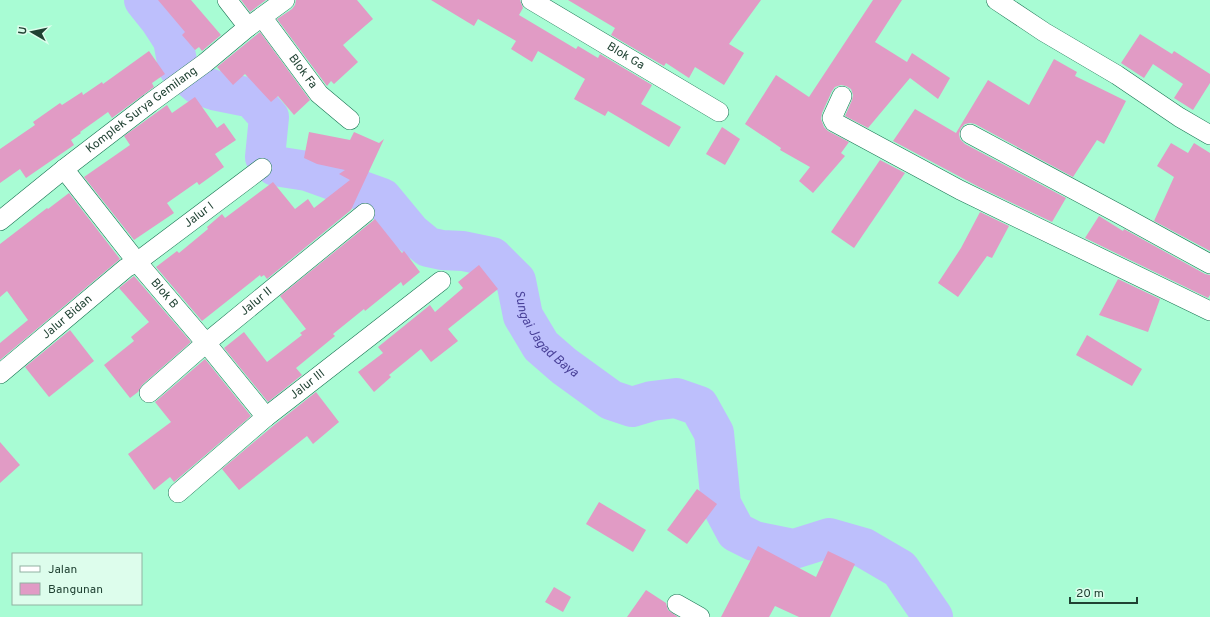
<svg xmlns="http://www.w3.org/2000/svg" width="1210" height="617" font-family="Overpass,sans-serif">
<style>
.lines{fill:none;stroke-linecap:round;stroke-linejoin:round}
.river{stroke:#bdbffc;stroke-width:40}
.building{fill:#e19bc5}
.minor-casing{stroke:#187352;stroke-width:20}
.minor{stroke:#fff;stroke-width:19}
.labels{text-anchor:middle;dominant-baseline:central;stroke-width:4;stroke-linejoin:round;paint-order:stroke}
.street-label{font-size:12px;fill:#204233;stroke:#ddfdec}
.water-label{font-size:13px;font-style:italic;fill:#4a4299;stroke:#ddfdec}
</style>
<rect width="100%" height="100%" fill="#a8fcd4"/>
<g class="lines">
<path class="river" id="s1" d="M144,0L160,20L173,40L178,67L199,85L217,91L252,98L269,117L265,157L275,166L307,171L382,198L411,233L428,247L442,250L463,251L492,257L516,281L523,316L541,346L564,366L611,400L632,407L652,401L676,398L699,406L714,433L721,504L736,532L754,541L794,549L829,538L864,548L900,569L933,617"/>
</g>
<g class="building">
<polygon points="158,0 191,0 221,35 202,51 199,47 195,50 182,35 185,32"/>
<polygon points="241,0 266,0 250,12"/>
<polygon points="296,0 357,0 373,19 343,45 358,62 334,84 331,81 327,86 277,19 292,9 295,5"/>
<polygon points="431,0 520,0 523,8 519,15 576,49 578,46 598,58 600,54 652,85 641,104 681,127 669,147 608,111 605,116 574,99 585,79 538,51 532,62 511,49 516,41 478,19 474,26"/>
<polygon points="568,0 761,0 729,44 744,53 724,85 695,67 689,78 666,63 664,66 611,35 615,28"/>
<polygon points="873,0 902,0 875,42 907,62 912,53 950,78 938,99 910,78 868,128 845,116 852,100 853,95 851,89 846,86 841,85 835,87 832,91 822,113 821,119 824,127 828,131 849,142 841,153 845,156 813,193 799,181 810,167 780,150 781,148 745,124 776,75 809,97"/>
<polygon points="260,32 310,100 294,115 278,96 271,102 245,74 233,85 217,67"/>
<polygon points="1140,34 1172,54 1174,51 1210,74 1210,83 1193,110 1174,98 1183,84 1153,64 1144,78 1121,63"/>
<polygon points="149,51 165,74 152,83 154,87 112,118 108,112 80,132 81,133 71,140 74,145 26,178 20,169 0,183 0,149 35,125 33,122 60,103 62,105 82,92 83,95 102,82 103,84"/>
<polygon points="1054,59 1077,72 1075,76 1126,101 1104,144 1097,140 1073,177 975,124 970,123 965,124 961,128 959,134 960,139 965,144 1066,198 1052,222 979,187 893,141 915,109 956,133 988,80 1029,105"/>
<polygon points="195,97 217,128 224,123 236,140 215,154 224,167 199,185 197,182 167,203 174,213 134,240 84,177 130,145 124,136 167,105 172,113"/>
<polygon points="722,127 740,139 725,165 706,154"/>
<polygon points="309,132 350,140 354,132 379,143 384,139 351,210 267,279 264,275 261,277 260,275 202,321 156,267 177,251 179,253 208,229 207,227 222,214 225,218 273,182 295,209 308,199 314,208 350,180 339,174 345,170 317,164 304,158"/>
<polygon points="1171,143 1188,153 1194,143 1210,153 1210,251 1154,221 1174,177 1157,166"/>
<polygon points="880,160 905,173 854,248 831,232"/>
<polygon points="69,193 120,259 0,360 0,343 28,320 7,291 0,297 0,244 47,208 48,209"/>
<polygon points="980,212 1009,226 992,258 987,256 958,297 938,283 961,248"/>
<polygon points="1099,216 1123,231 1124,229 1205,274 1210,275 1210,295 1208,298 1085,238"/>
<polygon points="375,219 402,253 404,251 420,272 403,286 401,282 365,311 364,309 333,334 335,336 296,368 302,375 268,402 224,348 244,332 267,362 302,335 300,333 306,329 280,296"/>
<polygon points="479,265 498,289 448,329 458,341 431,362 421,349 389,375 391,377 374,392 358,372 383,353 378,347 430,305 435,312 463,288 458,282"/>
<polygon points="134,276 191,342 142,385 138,392 130,398 104,365 134,341 131,337 149,322 119,288"/>
<polygon points="1118,279 1160,299 1148,332 1099,315"/>
<polygon points="70,330 94,361 49,397 25,367"/>
<polygon points="1087,335 1142,369 1132,386 1076,355"/>
<polygon points="205,359 251,416 174,482 170,477 154,490 128,454 171,422 155,402"/>
<polygon points="316,392 339,422 313,444 307,436 239,490 222,469 273,426"/>
<polygon points="0,442 20,465 0,483"/>
<polygon points="697,489 717,504 687,544 667,530"/>
<polygon points="599,502 646,530 633,552 586,524"/>
<polygon points="758,546 816,577 828,551 855,564 830,617 799,617 775,606 769,617 721,617"/>
<polygon points="554,587 571,597 563,612 545,602"/>
<polygon points="646,590 666,603 668,610 678,617 627,617"/>
</g>
<g class="lines">
<g class="minor-casing">
<g id="minor">
<polyline points="227,0 248,27"/>
<path id="s2" d="M531,0L719,112"/>
<polyline points="996,0 1044,32 1117,75 1179,117 1210,135"/>
<path id="s3" d="M262,17L319,94L350,120"/>
<polyline points="842,96 832,118 834,122 960,190 1210,311"/>
<polyline points="970,134 1121,215 1210,264"/>
<path id="s4" d="M64,169L137,262L206,343L266,417"/>
<path id="s5" d="M0,221L64,169L150,103L205,63L248,27L285,0"/>
<path id="s6" d="M0,374L126,268L137,262L262,168"/>
<path id="s7" d="M149,393L206,343L365,213"/>
<path id="s8" d="M178,493L266,417L441,281"/>
<polyline points="677,604 700,617"/>
</g>
</g>
<use href="#minor" class="minor"/>
</g>
<g class="labels">
<g class="street-label">
<text stroke="none"><textPath href="#s2" startOffset="110">Blok Ga</textPath></text>
<text stroke="none"><textPath href="#s3" startOffset="68">Blok Fa</textPath></text>
<text stroke="none"><textPath href="#s5" startOffset="180">Komplek Surya Gemilang</textPath></text>
<text stroke="none"><textPath href="#s6" startOffset="255">Jalur I</textPath></text>
<text stroke="none"><textPath href="#s4" startOffset="160">Blok B</textPath></text>
<text stroke="none"><textPath href="#s7" startOffset="141">Jalur II</textPath></text>
<text stroke="none"><textPath href="#s6" startOffset="88">Jalur Bidan</textPath></text>
<text stroke="none"><textPath href="#s8" startOffset="169">Jalur III</textPath></text>
</g>
<g class="water-label">
<text stroke="none"><textPath href="#s1" startOffset="580">Sungai Jagad Baya</textPath></text>
</g>
</g>
<rect x="12" y="553" width="130" height="52" fill="#ddfdec" stroke="#91b2a2"/>
<rect x="20" y="566" width="20" height="6" fill="#ffffff" stroke="#91b2a2"/>
<text x="48" y="573" font-size="12" fill="#204233">Jalan</text>
<rect x="20" y="583" width="20" height="12" fill="#e19bc5" stroke="#91b2a2"/>
<text x="48" y="593" font-size="12" fill="#204233">Bangunan</text>
<g transform="translate(32 32) rotate(279)" stroke="#ddfdec" stroke-width="3" paint-order="stroke">
<path d="M0-3L7 15L0 10L-7 15Z" fill="#204233"/>
<text y="-6" font-size="11" font-weight="bold" text-anchor="middle" fill="#204233">U</text>
</g>
<path d="M1070 597v6h67v-6" fill="none" stroke="#204233" stroke-width="2"/>
<text x="1076" y="597" font-size="12" fill="#204233" stroke="#ddfdec" stroke-width="3" paint-order="stroke">20 m</text>
</svg>
